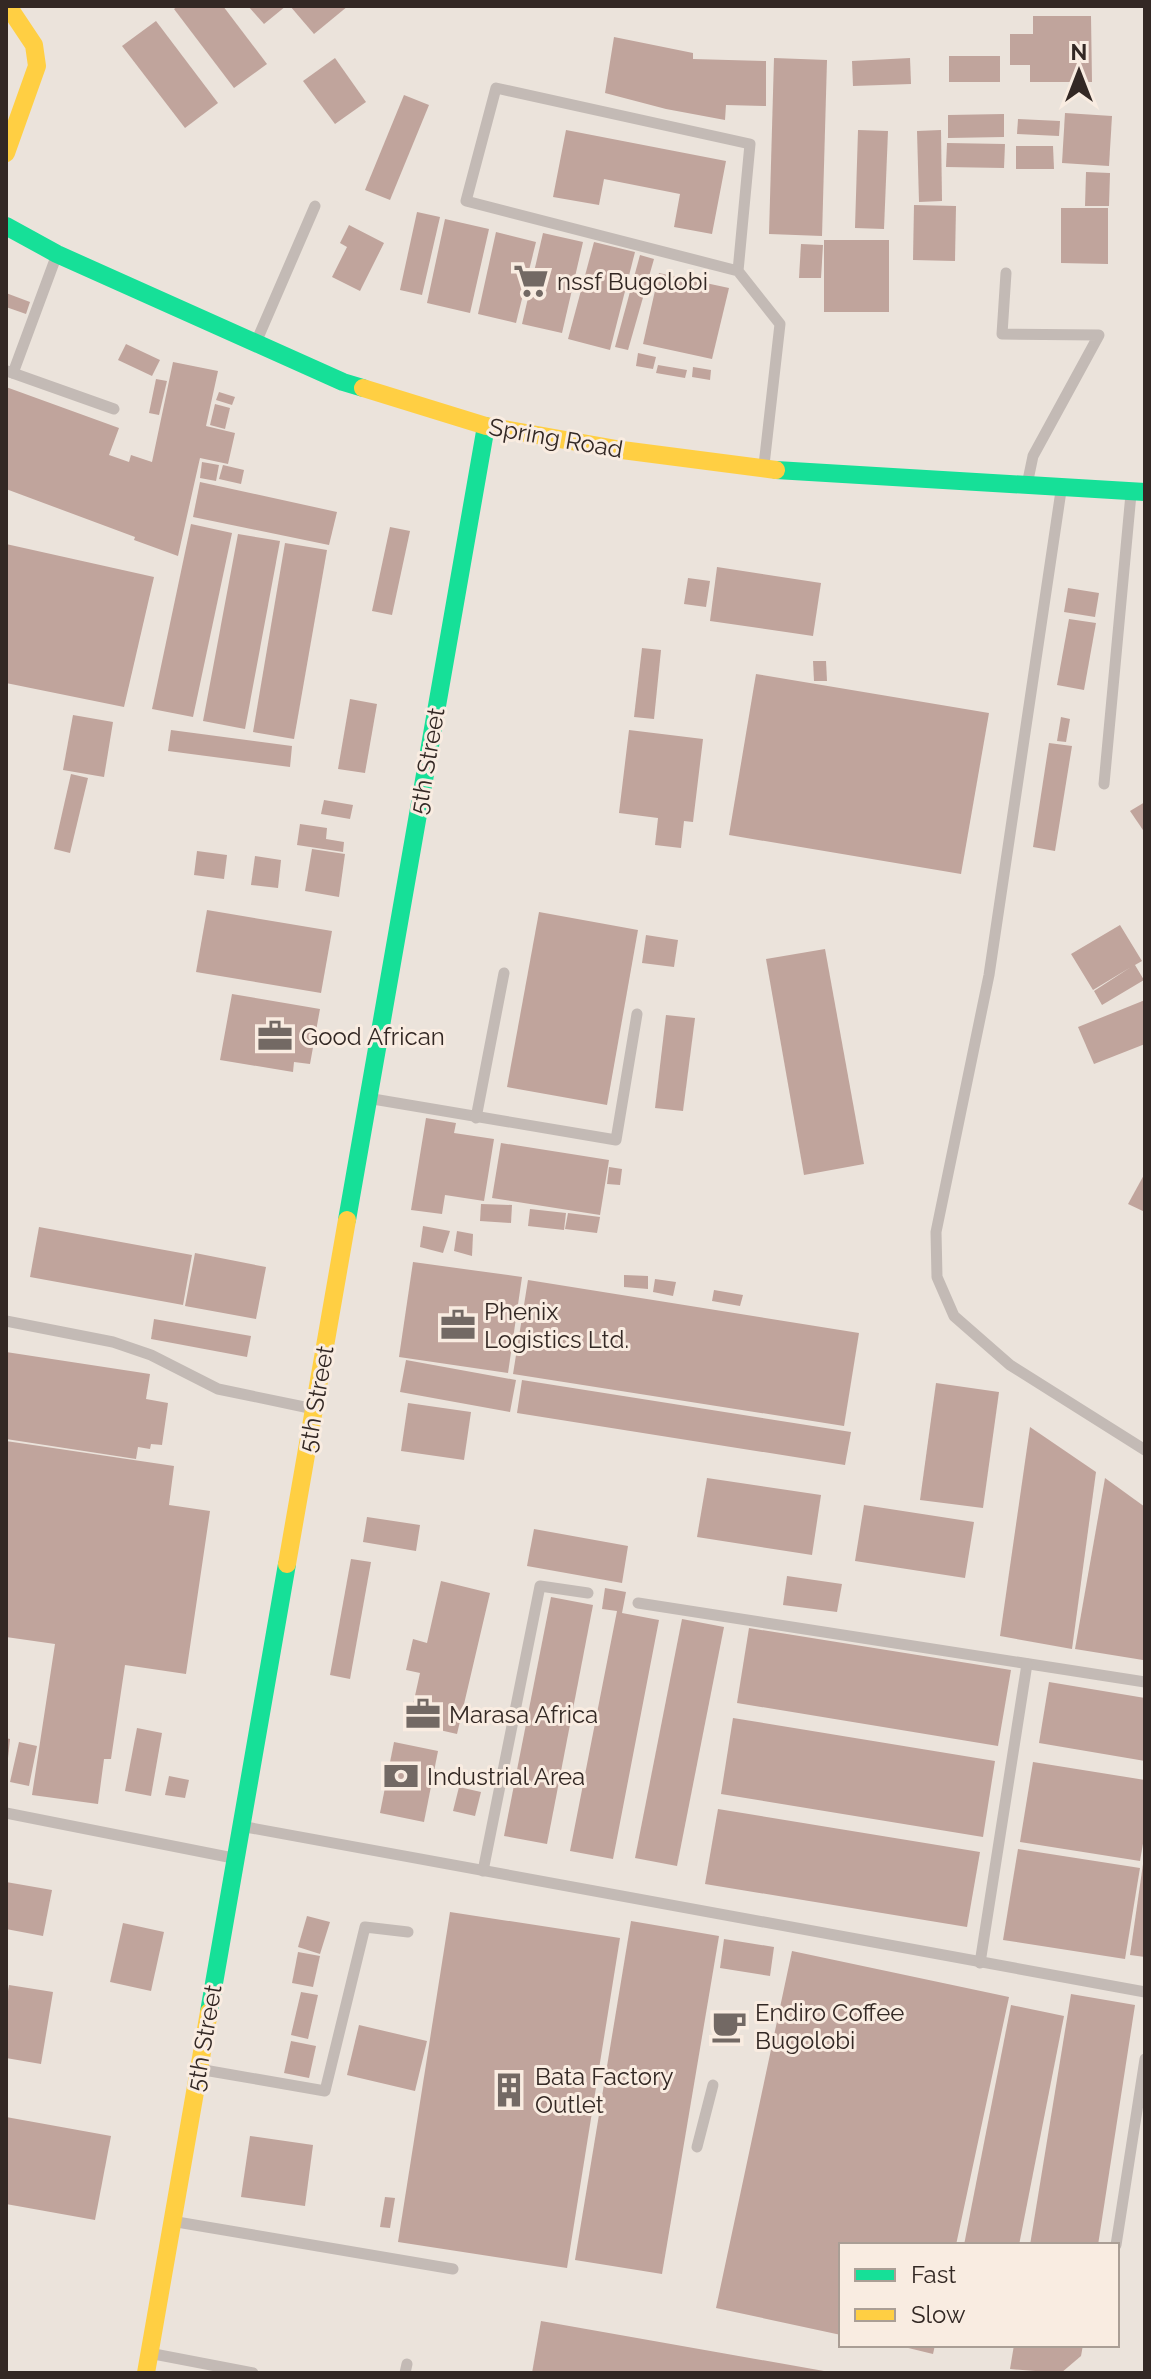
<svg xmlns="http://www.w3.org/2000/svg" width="1151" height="2379" font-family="Raleway,sans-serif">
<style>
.building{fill:#c0a49c}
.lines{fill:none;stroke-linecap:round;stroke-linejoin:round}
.lane{stroke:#c3bab5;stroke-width:11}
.fast{stroke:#16e098;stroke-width:18}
.slow{stroke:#ffcf43;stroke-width:18}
.labels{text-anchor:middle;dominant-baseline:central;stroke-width:6;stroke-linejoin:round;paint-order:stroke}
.poi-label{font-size:24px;fill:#332824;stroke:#f9ece1;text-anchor:start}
.street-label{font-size:24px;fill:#332824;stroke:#f9ece1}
</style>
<rect width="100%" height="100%" fill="#ebe3db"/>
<g class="building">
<polygon points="178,6 223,6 267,64 234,88 174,9"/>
<polygon points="248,6 286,6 264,24"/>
<polygon points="290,6 348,6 314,34"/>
<polygon points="1033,16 1091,16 1092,82 1030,82 1030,65 1010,65 1010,34 1033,34"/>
<polygon points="156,21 218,103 185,128 122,46"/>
<polygon points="614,37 693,53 693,59 766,61 766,106 726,105 725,120 666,109 605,93"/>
<rect x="949" y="56" width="51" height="26"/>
<polygon points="335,58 366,102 335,124 303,81"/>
<polygon points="774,58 827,60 822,236 769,234"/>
<polygon points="910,58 911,84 853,86 852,61"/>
<polygon points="404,95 429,105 390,200 365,190"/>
<polygon points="1065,113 1112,116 1109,166 1062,163"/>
<polygon points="1004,114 1004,137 948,138 948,115"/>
<polygon points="1018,119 1060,121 1059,136 1017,134"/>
<polygon points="566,130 726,161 712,234 674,227 680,194 604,179 599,205 553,197"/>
<polygon points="858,130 888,131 884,229 855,228"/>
<polygon points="941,130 942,201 919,202 917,131"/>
<polygon points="947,143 1005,144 1004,168 946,167"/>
<polygon points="1016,146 1053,146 1054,169 1016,169"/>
<polygon points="1086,172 1110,173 1109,206 1085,206"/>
<polygon points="914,205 956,206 955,261 913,260"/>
<polygon points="1061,208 1108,208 1108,264 1061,263"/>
<polygon points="417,212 440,217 422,295 400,290"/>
<polygon points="445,219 489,229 470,313 427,303"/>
<polygon points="349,225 384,243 360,291 332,277 347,247 340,243"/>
<polygon points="496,232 536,242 516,323 478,314"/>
<polygon points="543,233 583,242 562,333 522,324"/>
<rect x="824" y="240" width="65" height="72"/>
<polygon points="594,242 635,252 610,350 568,339"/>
<polygon points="801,244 823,245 821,278 799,278"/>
<polygon points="640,255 654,259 628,350 615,347"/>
<polygon points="659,273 729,288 712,359 643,344"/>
<polygon points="6,293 30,302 26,314 6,307"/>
<polygon points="126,344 160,360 152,376 118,360"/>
<polygon points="638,353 656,357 653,369 636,366"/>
<polygon points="173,362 218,371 206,426 235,433 228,464 200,458 178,556 134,540 135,537 6,489 6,387 119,428 109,455 129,462 131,455 152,462"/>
<polygon points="658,365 687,370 685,378 656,373"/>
<polygon points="693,367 711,370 710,380 692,377"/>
<polygon points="156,379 167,381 159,415 149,413"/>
<polygon points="219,392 235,397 232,405 216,400"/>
<polygon points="215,404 230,408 225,429 210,425"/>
<polygon points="202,462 219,465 216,481 200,478"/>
<polygon points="223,465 244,470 241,484 219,479"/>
<polygon points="200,482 337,512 329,545 193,517"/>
<polygon points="191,524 232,533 193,717 152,709"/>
<polygon points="390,527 410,531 392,615 372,611"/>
<polygon points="238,534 280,541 245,729 203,721"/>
<polygon points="285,543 327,550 294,739 253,732"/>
<polygon points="6,544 154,577 124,707 6,683"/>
<polygon points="717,567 821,583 813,636 710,621"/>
<polygon points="688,578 710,581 706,607 684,604"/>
<polygon points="1068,588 1099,593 1095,617 1064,612"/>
<polygon points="1069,619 1096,623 1084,690 1057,685"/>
<polygon points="642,648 661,650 654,719 634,717"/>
<polygon points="813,661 826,661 827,681 814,681"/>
<polygon points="756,674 989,713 961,874 729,835"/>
<polygon points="350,699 377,704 365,773 338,769"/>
<polygon points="73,715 113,722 104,777 63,770"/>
<polygon points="1061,717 1070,719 1066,742 1057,741"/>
<polygon points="171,730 292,746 290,767 168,751"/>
<polygon points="629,730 703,739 693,822 684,821 681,848 655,845 658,818 619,813"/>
<polygon points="1049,743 1072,746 1055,851 1033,847"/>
<polygon points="71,774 88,778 70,853 54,849"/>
<polygon points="324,800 353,805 350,819 321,814"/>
<polygon points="1145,802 1145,833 1130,811"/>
<polygon points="300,824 327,828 326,839 344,842 343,852 297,845"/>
<polygon points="312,849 345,854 339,897 305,891"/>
<polygon points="197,851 227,855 224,879 194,875"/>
<polygon points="255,856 281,860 278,888 251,885"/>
<polygon points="207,910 332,931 321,993 196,972"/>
<polygon points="539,912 638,930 607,1105 507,1087"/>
<polygon points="1120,925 1142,961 1135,965 1144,980 1102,1005 1094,991 1131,967 1093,990 1071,954"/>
<polygon points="646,935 678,940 674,967 642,963"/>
<polygon points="825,949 864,1164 804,1175 766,959"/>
<polygon points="232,994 320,1009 310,1064 294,1062 293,1072 220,1060"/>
<polygon points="1145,1000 1145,1044 1094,1064 1078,1027"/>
<polygon points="666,1015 695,1018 683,1111 655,1108"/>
<polygon points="426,1118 456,1123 454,1133 494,1139 484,1201 445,1195 442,1214 411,1210"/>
<polygon points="501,1143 609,1160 600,1215 492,1198"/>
<polygon points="609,1167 622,1169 620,1185 607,1184"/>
<polygon points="1145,1173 1145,1212 1128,1204"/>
<polygon points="481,1204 512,1205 511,1223 480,1221"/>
<polygon points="530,1209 566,1213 564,1230 528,1226"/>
<polygon points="568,1213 600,1217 597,1233 565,1229"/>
<polygon points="423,1226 450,1231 443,1253 420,1247"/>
<polygon points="39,1227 192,1255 183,1305 30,1277"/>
<polygon points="457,1231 473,1234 472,1256 454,1251"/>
<polygon points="195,1253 266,1267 256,1319 185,1306"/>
<polygon points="413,1262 522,1277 508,1373 399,1357"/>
<polygon points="624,1275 648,1276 648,1289 624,1287"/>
<polygon points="655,1279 676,1282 673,1296 653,1292"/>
<polygon points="528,1280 859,1333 844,1426 513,1374"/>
<polygon points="714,1290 743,1295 740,1306 712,1301"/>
<polygon points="154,1319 251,1336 247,1357 151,1339"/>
<polygon points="6,1352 150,1374 146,1399 168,1403 162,1445 151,1444 150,1449 138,1447 136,1459 6,1439"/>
<polygon points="406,1360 516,1380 510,1412 400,1392"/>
<polygon points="522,1380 851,1432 845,1465 517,1413"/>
<polygon points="936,1383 999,1392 983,1508 920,1500"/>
<polygon points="408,1403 471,1412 464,1460 401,1451"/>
<polygon points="1030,1427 1096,1472 1072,1649 1000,1636"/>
<polygon points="6,1441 174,1466 169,1505 210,1511 186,1674 125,1665 111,1759 104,1759 98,1804 32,1795 55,1644 6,1637"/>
<polygon points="707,1478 821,1495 812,1555 697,1537"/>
<polygon points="1105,1478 1145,1507 1143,1660 1075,1649"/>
<polygon points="864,1505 974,1522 965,1578 855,1561"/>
<polygon points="367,1517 420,1525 416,1551 363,1542"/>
<polygon points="534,1529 628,1546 622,1583 527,1566"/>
<polygon points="351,1559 371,1562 350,1679 330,1675"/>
<polygon points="787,1576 842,1584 837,1612 783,1605"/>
<polygon points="441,1581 490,1593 457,1734 409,1723 420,1673 406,1670 413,1639 427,1643"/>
<polygon points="605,1588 626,1592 622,1613 659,1620 613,1859 570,1851 617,1611 602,1609"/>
<polygon points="551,1597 593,1605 547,1844 504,1836"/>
<polygon points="682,1619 724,1627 677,1866 635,1858"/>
<polygon points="749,1628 1011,1670 998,1746 737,1703"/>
<polygon points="1049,1682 1145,1698 1145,1761 1039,1743"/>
<polygon points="733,1718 995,1761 983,1837 721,1794"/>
<polygon points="137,1728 162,1733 151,1796 125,1791"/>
<polygon points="6,1738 10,1739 8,1758 6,1758"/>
<polygon points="19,1742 37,1746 29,1786 10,1782"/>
<polygon points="394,1742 438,1751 424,1822 380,1813"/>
<polygon points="1033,1762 1145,1780 1145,1832 1140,1861 1020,1842"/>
<polygon points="169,1776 189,1780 185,1798 165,1795"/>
<polygon points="459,1787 481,1792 475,1816 453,1811"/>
<polygon points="718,1809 980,1852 967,1927 705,1884"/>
<polygon points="1018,1849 1140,1868 1125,1959 1003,1940"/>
<polygon points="1143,1864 1145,1864 1145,1957 1130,1955"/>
<polygon points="6,1882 52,1890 43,1936 6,1929"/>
<polygon points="450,1912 620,1938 567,2268 398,2242"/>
<polygon points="307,1916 330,1922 320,1954 298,1947"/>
<polygon points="631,1921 719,1936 662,2274 575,2260"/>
<polygon points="123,1923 164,1932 151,1991 110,1982"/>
<polygon points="724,1939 774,1947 770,1976 720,1968"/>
<polygon points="792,1951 1009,1997 956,2245 841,2245 841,2335 716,2308"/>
<polygon points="298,1952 320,1956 313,1987 292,1983"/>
<polygon points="9,1985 53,1992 41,2064 6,2058 6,2003"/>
<polygon points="301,1992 318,1995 308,2039 291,2035"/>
<polygon points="1071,1994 1135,2005 1098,2245 1030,2245"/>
<polygon points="1011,2005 1064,2016 1019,2245 964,2245"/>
<polygon points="359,2025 427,2041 415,2091 347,2075"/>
<polygon points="291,2041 316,2046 309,2078 284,2073"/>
<polygon points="6,2117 111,2136 95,2220 6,2204"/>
<polygon points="250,2136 313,2145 305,2206 241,2197"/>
<polygon points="385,2197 395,2198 390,2228 380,2227"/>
<polygon points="541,2321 824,2371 824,2373 532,2373"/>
<polygon points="896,2345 935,2345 933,2354"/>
<polygon points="1014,2345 1083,2345 1081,2356 1061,2373 1010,2369"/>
</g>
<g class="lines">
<g class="lane">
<polyline points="738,271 466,201 496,88 750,144 738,271 780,324 764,465"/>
<polyline points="1006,273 1002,334 1099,335 1033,456 1028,480"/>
<polyline points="257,340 315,206"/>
<polyline points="7,371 114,409"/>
<polyline points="13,373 56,257"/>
<polyline points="1061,491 989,975 936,1232 937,1277 954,1316 1010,1365 1145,1450"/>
<polyline points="1104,784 1131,494"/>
<polyline points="373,1099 616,1140 637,1014"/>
<polyline points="476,1118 504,973"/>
<polyline points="6,1321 113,1342 151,1355 218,1389 314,1409"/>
<polyline points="638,1603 1145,1682"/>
<polyline points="6,1813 233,1858"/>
<polyline points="246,1827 1145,1992"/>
<polyline points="483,1871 540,1586 588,1593"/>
<polyline points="980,1963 1027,1664"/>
<polyline points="204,2070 325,2091 365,1927 408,1932"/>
<polyline points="697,2147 713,2085"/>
<polyline points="177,2222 453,2269"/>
<polyline points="1116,2245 1145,2059"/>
<polyline points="154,2354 253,2373"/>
<polyline points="405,2373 407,2364"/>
</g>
<g class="fast">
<polyline points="6,226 57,254 343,382 363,388"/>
<polyline points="776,470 1145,492"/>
<polyline points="347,1220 486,426"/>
<polyline points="209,2012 287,1564"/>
</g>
<g class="slow">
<polyline points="6,153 37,66 34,45 8,6"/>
<polyline points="363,388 486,426 622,450 776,470"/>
<polyline points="287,1564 347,1220"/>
<polyline points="146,2373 209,2012"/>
</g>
</g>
<defs>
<g id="supermarket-bare" transform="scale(2.76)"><path d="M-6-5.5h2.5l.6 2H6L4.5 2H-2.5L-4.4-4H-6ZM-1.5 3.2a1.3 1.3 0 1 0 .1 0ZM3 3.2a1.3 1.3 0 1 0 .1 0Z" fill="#736964" stroke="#f9ece1" stroke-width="2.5" paint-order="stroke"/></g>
<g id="office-bare" transform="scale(2.76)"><path d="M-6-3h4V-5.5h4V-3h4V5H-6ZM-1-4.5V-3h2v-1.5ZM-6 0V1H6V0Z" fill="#736964" stroke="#f9ece1" stroke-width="2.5" paint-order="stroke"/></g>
<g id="bank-bare" transform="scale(2.76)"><path d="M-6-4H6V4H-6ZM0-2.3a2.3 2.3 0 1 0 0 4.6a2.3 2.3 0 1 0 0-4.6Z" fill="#736964" stroke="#f9ece1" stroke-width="2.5" paint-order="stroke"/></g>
<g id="cafe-bare" transform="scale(2.76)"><path d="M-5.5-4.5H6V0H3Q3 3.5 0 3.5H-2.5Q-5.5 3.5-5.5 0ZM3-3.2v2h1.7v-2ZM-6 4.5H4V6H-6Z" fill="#736964" stroke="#f9ece1" stroke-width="2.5" paint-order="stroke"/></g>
<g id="building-bare" transform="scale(2.76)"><path d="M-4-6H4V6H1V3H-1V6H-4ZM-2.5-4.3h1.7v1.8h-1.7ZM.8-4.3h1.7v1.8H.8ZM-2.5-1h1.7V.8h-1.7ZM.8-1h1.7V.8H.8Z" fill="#736964" stroke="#f9ece1" stroke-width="2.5" paint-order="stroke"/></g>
</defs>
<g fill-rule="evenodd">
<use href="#supermarket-bare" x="531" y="281"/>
<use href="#office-bare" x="275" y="1036"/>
<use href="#office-bare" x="458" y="1325"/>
<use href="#office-bare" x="423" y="1714"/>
<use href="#bank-bare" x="401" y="1776"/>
<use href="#cafe-bare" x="729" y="2026"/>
<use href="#building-bare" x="509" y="2090"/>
</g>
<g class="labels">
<g class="poi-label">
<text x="557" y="281">nssf Bugolobi</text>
<text x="301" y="1036">Good African</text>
<text x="484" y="1311">Phenix<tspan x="484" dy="28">Logistics Ltd.</tspan></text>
<text x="449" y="1714">Marasa Africa</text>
<text x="427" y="1776">Industrial Area</text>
<text x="755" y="2012">Endiro Coffee<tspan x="755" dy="28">Bugolobi</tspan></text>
<text x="535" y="2076">Bata Factory<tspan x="535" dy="28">Outlet</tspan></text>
</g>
<g class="street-label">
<text transform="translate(556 438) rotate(10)">Spring Road</text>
<text transform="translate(427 761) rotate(-80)">5th Street</text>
<text transform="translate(316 1399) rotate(-80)">5th Street</text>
<text transform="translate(204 2038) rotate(-80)">5th Street</text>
</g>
</g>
<rect width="1151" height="2379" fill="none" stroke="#332824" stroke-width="16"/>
<rect x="839" y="2243" width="280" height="104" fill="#f9ece1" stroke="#aa9e95" stroke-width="2"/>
<rect x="855" y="2269" width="40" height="12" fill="#16e098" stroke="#aa9e95" stroke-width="2"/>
<text x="911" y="2283" font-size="24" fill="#332824">Fast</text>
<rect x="855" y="2309" width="40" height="12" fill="#ffcf43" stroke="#aa9e95" stroke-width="2"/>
<text x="911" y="2323" font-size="24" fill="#332824">Slow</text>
<g transform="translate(1079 72)" stroke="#f9ece1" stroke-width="6" paint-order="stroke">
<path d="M0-6L14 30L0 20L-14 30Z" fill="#332824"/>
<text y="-12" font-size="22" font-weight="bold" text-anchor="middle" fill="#332824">N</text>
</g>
</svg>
